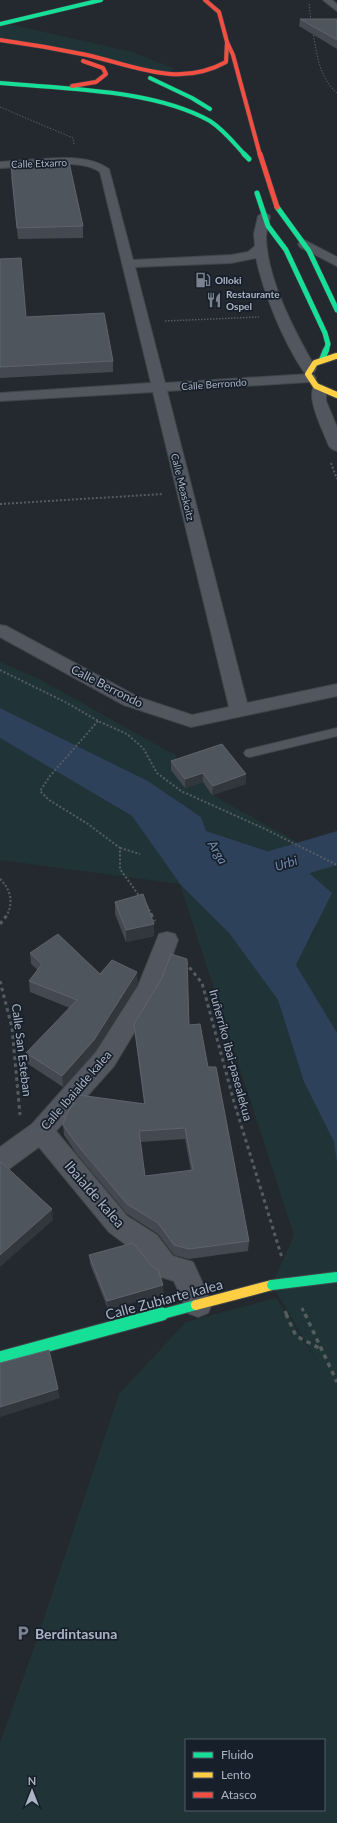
<svg xmlns="http://www.w3.org/2000/svg" width="337" height="1823" font-family="Lato,sans-serif">
<style>
.green{fill:#203437;fill-rule:evenodd}
.water{fill:#2e415a}
.lines{fill:none;stroke-linecap:round;stroke-linejoin:round}
.river{fill:#2e415a;fill-rule:evenodd}
.lane-casing{stroke:#40454a;stroke-width:2}
.street-casing{stroke:#40454a;stroke-width:2}
.fast-far4-casing{stroke:#40454a;stroke-width:5}
.fast-far3-casing{stroke:#40454a;stroke-width:6}
.fast-far2-casing{stroke:#40454a;stroke-width:8}
.fast-far1-casing{stroke:#40454a;stroke-width:12}
.fast-casing{stroke:#40454a;stroke-width:15}
.slow-far1-casing{stroke:#40454a;stroke-width:8}
.slow-casing{stroke:#40454a;stroke-width:12}
.jam-far1-casing{stroke:#40454a;stroke-width:5}
.jam-casing{stroke:#40454a;stroke-width:6}
.path-far4{stroke:#555c62;stroke-width:1;stroke-dasharray:1.5 1.5;stroke-linecap:butt}
.path-far3{stroke:#555c62;stroke-width:1.5;stroke-dasharray:1.5 1.5;stroke-linecap:butt}
.path-far2{stroke:#555c62;stroke-width:2;stroke-dasharray:2 2;stroke-linecap:butt}
.path-far1{stroke:#555c62;stroke-width:3;stroke-dasharray:3.5 3.5;stroke-linecap:butt}
.path{stroke:#555c62;stroke-width:3.5;stroke-dasharray:4.5 4.5;stroke-linecap:butt}
.lane{fill:#52575f;fill-rule:evenodd}
.street{fill:#52575f;fill-rule:evenodd}
.fast-far4{stroke:#16e098;stroke-width:4}
.fast-far3{stroke:#16e098;stroke-width:5}
.fast-far2{stroke:#16e098;stroke-width:6}
.fast-far1{stroke:#16e098;stroke-width:10}
.fast{stroke:#16e098;stroke-width:13}
.slow-far1{stroke:#ffcf43;stroke-width:6}
.slow{stroke:#ffcf43;stroke-width:10}
.jam-far1{stroke:#f24e42;stroke-width:4}
.jam{stroke:#f24e42;stroke-width:5}
.fast-bridge-casing{stroke:#40454a;stroke-width:12;stroke-linecap:butt}
.fast-bridge{stroke:#16e098;stroke-width:10}
.wall{fill:#444951;fill-rule:evenodd}
.shaded-wall{fill:#32373e}
.building{fill:#4f555d;stroke:#5d646d;fill-rule:evenodd}
.labels{text-anchor:middle;dominant-baseline:central;stroke-width:3.5;stroke-linejoin:round;paint-order:stroke}
.far-street-label{font-size:10px;fill:#aab4c4;stroke:#171f2a}
.far-poi-label{font-size:10px;font-weight:bold;fill:#aab4c4;stroke:#171f2a;text-anchor:start}
.street-label{font-size:12px;fill:#aab4c4;stroke:#171f2a}
.water-label{font-size:13px;font-style:italic;fill:#718bae;stroke:#171f2a}
.near-street-label{font-size:14px;fill:#aab4c4;stroke:#171f2a}
.near-poi-label{font-size:14px;font-weight:bold;fill:#aab4c4;stroke:#171f2a;text-anchor:start}
</style>
<rect width="100%" height="100%" fill="#23292f"/>
<g class="green">
<polygon points="0,22 132,52 175,69 162,74 108,60 0,40"/>
<polygon points="0,662 41,680 175,755 181,767 203,782 212,795 337,864 337,1036 296,965 316,927 294,860 206,831 201,817 148,781 0,708"/>
<path d="M0,738L132,816L180,884L229,933L278,1000L304,1082L334,1142L337,1164V1823H0V1743L33,1651L119,1394L186,1322L276,1298L323,1371L272,1285L294,1235L180,884L0,860ZM186,1740H324V1810H186Z"/>
</g>
<polygon class="water" points="0,708 148,781 201,817 206,831 294,860 332,893 296,965 337,1033 337,1164 334,1142 304,1082 278,1000 229,933 180,884 132,816 0,738"/>
<g class="lines">
<polygon class="river" points="337,831 337,865 235,895 218,890 211,878 218,866"/>
<g class="lane-casing">
<polygon id="lane" points="337,728 337,736 250,757 246,756 244,753 246,750 250,749"/>
</g>
<g class="street-casing">
<g id="street">
<polygon points="323,0 332,0 337,4 337,11"/>
<path d="M39,159C62,158 90,155 109,169L133,260L231,255L248,252L255,246L254,234L258,216L264,212L270,216C269,223 266,230 266,237C267,280 295,332 316,369L314,372H304C283,341 264,294 256,258L231,263L135,267L165,383L309,374L314,375L316,378L314,381L309,382L167,391L247,703L337,684V696L191,727L124,705L0,637V625L6,626L138,697L192,715L229,707L153,392L0,401V393L151,383L100,172C80,157 25,167 0,168V162Z"/>
<polygon points="304,240 337,257 337,266 300,247 298,244"/>
<path d="M319,385L324,386L326,389V401L337,427V451L332,449L329,446C324,433 306,398 314,386Z"/>
<polygon points="167,932 175,934 178,940 161,988 114,1066 56,1131 127,1216 157,1235 173,1256 193,1262 212,1304 208,1313 198,1317 188,1313 174,1281 154,1275 137,1253 109,1232 39,1147 9,1169 0,1172 0,1147 32,1124 96,1052 138,986 159,934"/>
</g>
</g>
<g class="fast-far4-casing">
<g id="fast-far4">
<polyline points="0,24 101,0"/>
<polyline points="150,78 192,98 210,109"/>
<path d="M0,83C64,89 153,89 210,121C224,130 234,143 245,155"/>
</g>
</g>
<g class="fast-far3-casing">
<g id="fast-far3">
<polyline points="244,154 249,159"/>
<polyline points="257,193 268,226 286,250 325,333 328,344 326,351"/>
<polyline points="277,207 309,251 337,310"/>
</g>
</g>
<g class="fast-far2-casing">
<polyline id="fast-far2" points="322,360 326,350"/>
</g>
<g class="fast-far1-casing">
<polyline id="fast-far1" points="159,1315 196,1305"/>
</g>
<g class="fast-casing">
<polyline id="fast" points="0,1358 162,1314"/>
</g>
<g class="slow-far1-casing">
<polyline id="slow-far1" points="336,356 315,363 308,374 316,386 337,395"/>
</g>
<g class="slow-casing">
<polyline id="slow" points="196,1305 272,1285"/>
</g>
<g class="jam-far1-casing">
<g id="jam-far1">
<polyline points="205,0 219,12 227,42 233,55 260,155"/>
<path d="M0,40C29,44 58,49 87,55C135,66 179,88 226,62L227,42"/>
<polyline points="72,86 96,82 106,74 103,68 83,61"/>
</g>
</g>
<g class="jam-casing">
<polyline id="jam" points="260,154 277,207"/>
</g>
<g class="path-far4">
<polyline points="309,4 311,21"/>
<path d="M313,32C317,55 319,77 337,93"/>
<polyline points="0,107 73,138 74,144"/>
</g>
<polyline class="path-far3" points="165,321 259,317"/>
<g class="path-far2">
<polyline points="331,463 337,479"/>
<polyline points="0,504 163,494"/>
<polyline points="0,670 67,703 98,721 127,734 143,748 157,773 181,791 265,829 337,865"/>
<polyline points="98,721 50,776 40,791 49,800 88,824 120,848 120,869 140,897"/>
<polyline points="120,848 140,854"/>
<path d="M0,879C10,889 14,901 7,915"/>
<polyline points="147,906 152,915"/>
</g>
<g class="path-far1">
<polyline points="151,914 155,921"/>
<polyline points="0,924 8,914"/>
<polyline points="185,962 202,983 234,1102 282,1258"/>
<polyline points="0,981 12,1028 20,1115"/>
<polyline points="302,1308 305,1315"/>
<polyline points="285,1311 287,1315"/>
</g>
<g class="path">
<polyline points="286,1314 296,1336 321,1349"/>
<polyline points="305,1314 337,1382"/>
</g>
<use href="#lane" class="lane"/>
<use href="#street" class="street"/>
<use href="#fast-far4" class="fast-far4"/>
<use href="#fast-far3" class="fast-far3"/>
<use href="#fast-far2" class="fast-far2"/>
<use href="#fast-far1" class="fast-far1"/>
<use href="#fast" class="fast"/>
<use href="#slow-far1" class="slow-far1"/>
<use href="#slow" class="slow"/>
<use href="#jam-far1" class="jam-far1"/>
<use href="#jam" class="jam"/>
<g class="fast-bridge-casing">
<polyline id="fast-bridge" points="272,1285 337,1277"/>
</g>
<use href="#fast-bridge" class="fast-bridge"/>
</g>
<g class="wall">
<polygon points="300,19 337,19 337,49 299,26"/>
<polygon points="11,176 83,226 83,238 18,239"/>
<polygon points="0,259 26,317 113,361 113,372 0,378"/>
<polygon points="171,761 246,774 246,784 212,795 203,782 185,788 171,770"/>
<polygon points="115,902 154,924 154,936 126,942 115,914"/>
<polygon points="30,953 100,974 138,983 95,1051 63,1087 28,1064 26,1053 70,1008 30,992 29,981 38,970 31,964"/>
<path d="M134,1024L189,1025L208,1067L249,1241L248,1251L189,1259L174,1255L158,1234L127,1214L76,1153L64,1135L63,1125L144,1104L135,1035ZM185,1139L191,1171L145,1176L140,1142Z"/>
<polygon points="89,1255 164,1294 108,1309 90,1264"/>
</g>
<g class="shaded-wall">
<polygon points="203,773 203,782 185,788 185,779"/>
<polygon points="246,774 246,784 212,795 213,786"/>
<polygon points="154,924 154,936 126,942 126,930"/>
<polygon points="137,972 138,983 95,1051 63,1087 62,1076"/>
<polygon points="52,1209 53,1220 0,1267 0,1255"/>
<polygon points="163,1285 164,1294 108,1309 107,1301"/>
<polygon points="58,1389 60,1398 0,1417 0,1407"/>
</g>
<g class="building">
<polygon points="300,19 337,19 337,40"/>
<polygon points="69,162 83,226 17,228 11,165"/>
<polygon points="21,258 26,317 104,313 113,361 0,367 0,259"/>
<polygon points="222,744 246,774 213,786 203,773 185,779 171,761"/>
<polygon points="143,894 154,924 126,930 115,902"/>
<polygon points="58,934 100,974 112,960 137,972 94,1040 62,1076 26,1053 77,1000 29,981 42,964 30,953"/>
<path d="M171,954L187,959L189,1025L200,1024L208,1067H216L249,1241L189,1249L174,1245L158,1223L127,1204L75,1142L63,1125L66,1115L79,1095L145,1104L134,1024L162,978ZM185,1128L193,1170L145,1176L139,1131Z"/>
<polygon points="1,1162 52,1209 0,1255 0,1163"/>
<polygon points="133,1243 153,1267 158,1269 163,1285 107,1301 89,1255"/>
<polygon points="49,1350 58,1389 0,1407 0,1363"/>
</g>
<defs>
<g id="fuel-bare" transform="scale(1.2)"><path d="M-5.5-6h7V0h2V4h1.3V-2.5L3-4.5l.8-.8L6-3V5H2.5V1h-1V6h-7ZM-4.2-4.7v3.2H.2V-4.7Z" fill="#7b8390" stroke="#171f2a" stroke-width="2.5" paint-order="stroke"/></g>
<g id="restaurant-bare" transform="scale(1.2)"><path d="M-5-6h1v4h1v-4h1v4h1v-4h1v5L-1.5 .5V6h-2V.5L-5-1ZM5-6V6H3V1.5H1.5Q1.5-4 5-6Z" fill="#7b8390" stroke="#171f2a" stroke-width="2.5" paint-order="stroke"/></g>
<g id="parking-bare" transform="scale(1.2)"><path d="M-3.5-5.5H1a3.5 3.5 0 0 1 0 7H-1V5.5H-3.5ZM-1-3.4V-.6H.8a1.4 1.4 0 0 0 0-2.8Z" fill="#7b8390" stroke="#171f2a" stroke-width="2.5" paint-order="stroke"/></g>
</defs>
<g fill-rule="evenodd">
<use href="#fuel-bare" x="203" y="280"/>
<use href="#restaurant-bare" x="214" y="300"/>
<use href="#parking-bare" x="23" y="1633"/>
</g>
<g class="labels">
<g class="far-street-label">
<text transform="translate(39 163) rotate(-2)">Calle Etxarro</text>
<text transform="translate(214 384) rotate(-4)">Calle Berrondo</text>
<text transform="translate(183 487) rotate(76)">Calle Measkoitz</text>
</g>
<g class="far-poi-label">
<text x="215" y="280">Olloki</text>
<text x="226" y="294">Restaurante<tspan x="226" dy="12">Ospel</tspan></text>
</g>
<g class="street-label">
<text transform="translate(107 686) rotate(27)">Calle Berrondo</text>
<text transform="translate(22 1050) rotate(83)">Calle San Esteban</text>
<text transform="translate(231 1055) rotate(75)">Iruñerriko ibai-pasealekua</text>
<text transform="translate(76 1090) rotate(-49)">Calle Ibaialde kalea</text>
</g>
<g class="water-label">
<text transform="translate(218 852) rotate(59)">Arga</text>
<text transform="translate(286 863) rotate(-17)">Urbi</text>
</g>
<g class="near-street-label">
<text transform="translate(95 1194) rotate(49)">Ibaialde kalea</text>
<text transform="translate(164 1299) rotate(-15)">Calle Zubiarte kalea</text>
</g>
<g class="near-poi-label">
<text x="35" y="1633">Berdintasuna</text>
</g>
</g>
<rect x="185" y="1739" width="140" height="72" fill="#171f2a" stroke="#525b68"/>
<rect x="193" y="1752" width="20" height="6" fill="#16e098" stroke="#525b68"/>
<text x="221" y="1759" font-size="12" fill="#aab4c4">Fluido</text>
<rect x="193" y="1772" width="20" height="6" fill="#ffcf43" stroke="#525b68"/>
<text x="221" y="1779" font-size="12" fill="#aab4c4">Lento</text>
<rect x="193" y="1792" width="20" height="6" fill="#f24e42" stroke="#525b68"/>
<text x="221" y="1799" font-size="12" fill="#aab4c4">Atasco</text>
<g transform="translate(32 1791)" stroke="#171f2a" stroke-width="3" paint-order="stroke">
<path d="M0-3L7 15L0 10L-7 15Z" fill="#aab4c4"/>
<text y="-6" font-size="11" font-weight="bold" text-anchor="middle" fill="#aab4c4">N</text>
</g>
</svg>
